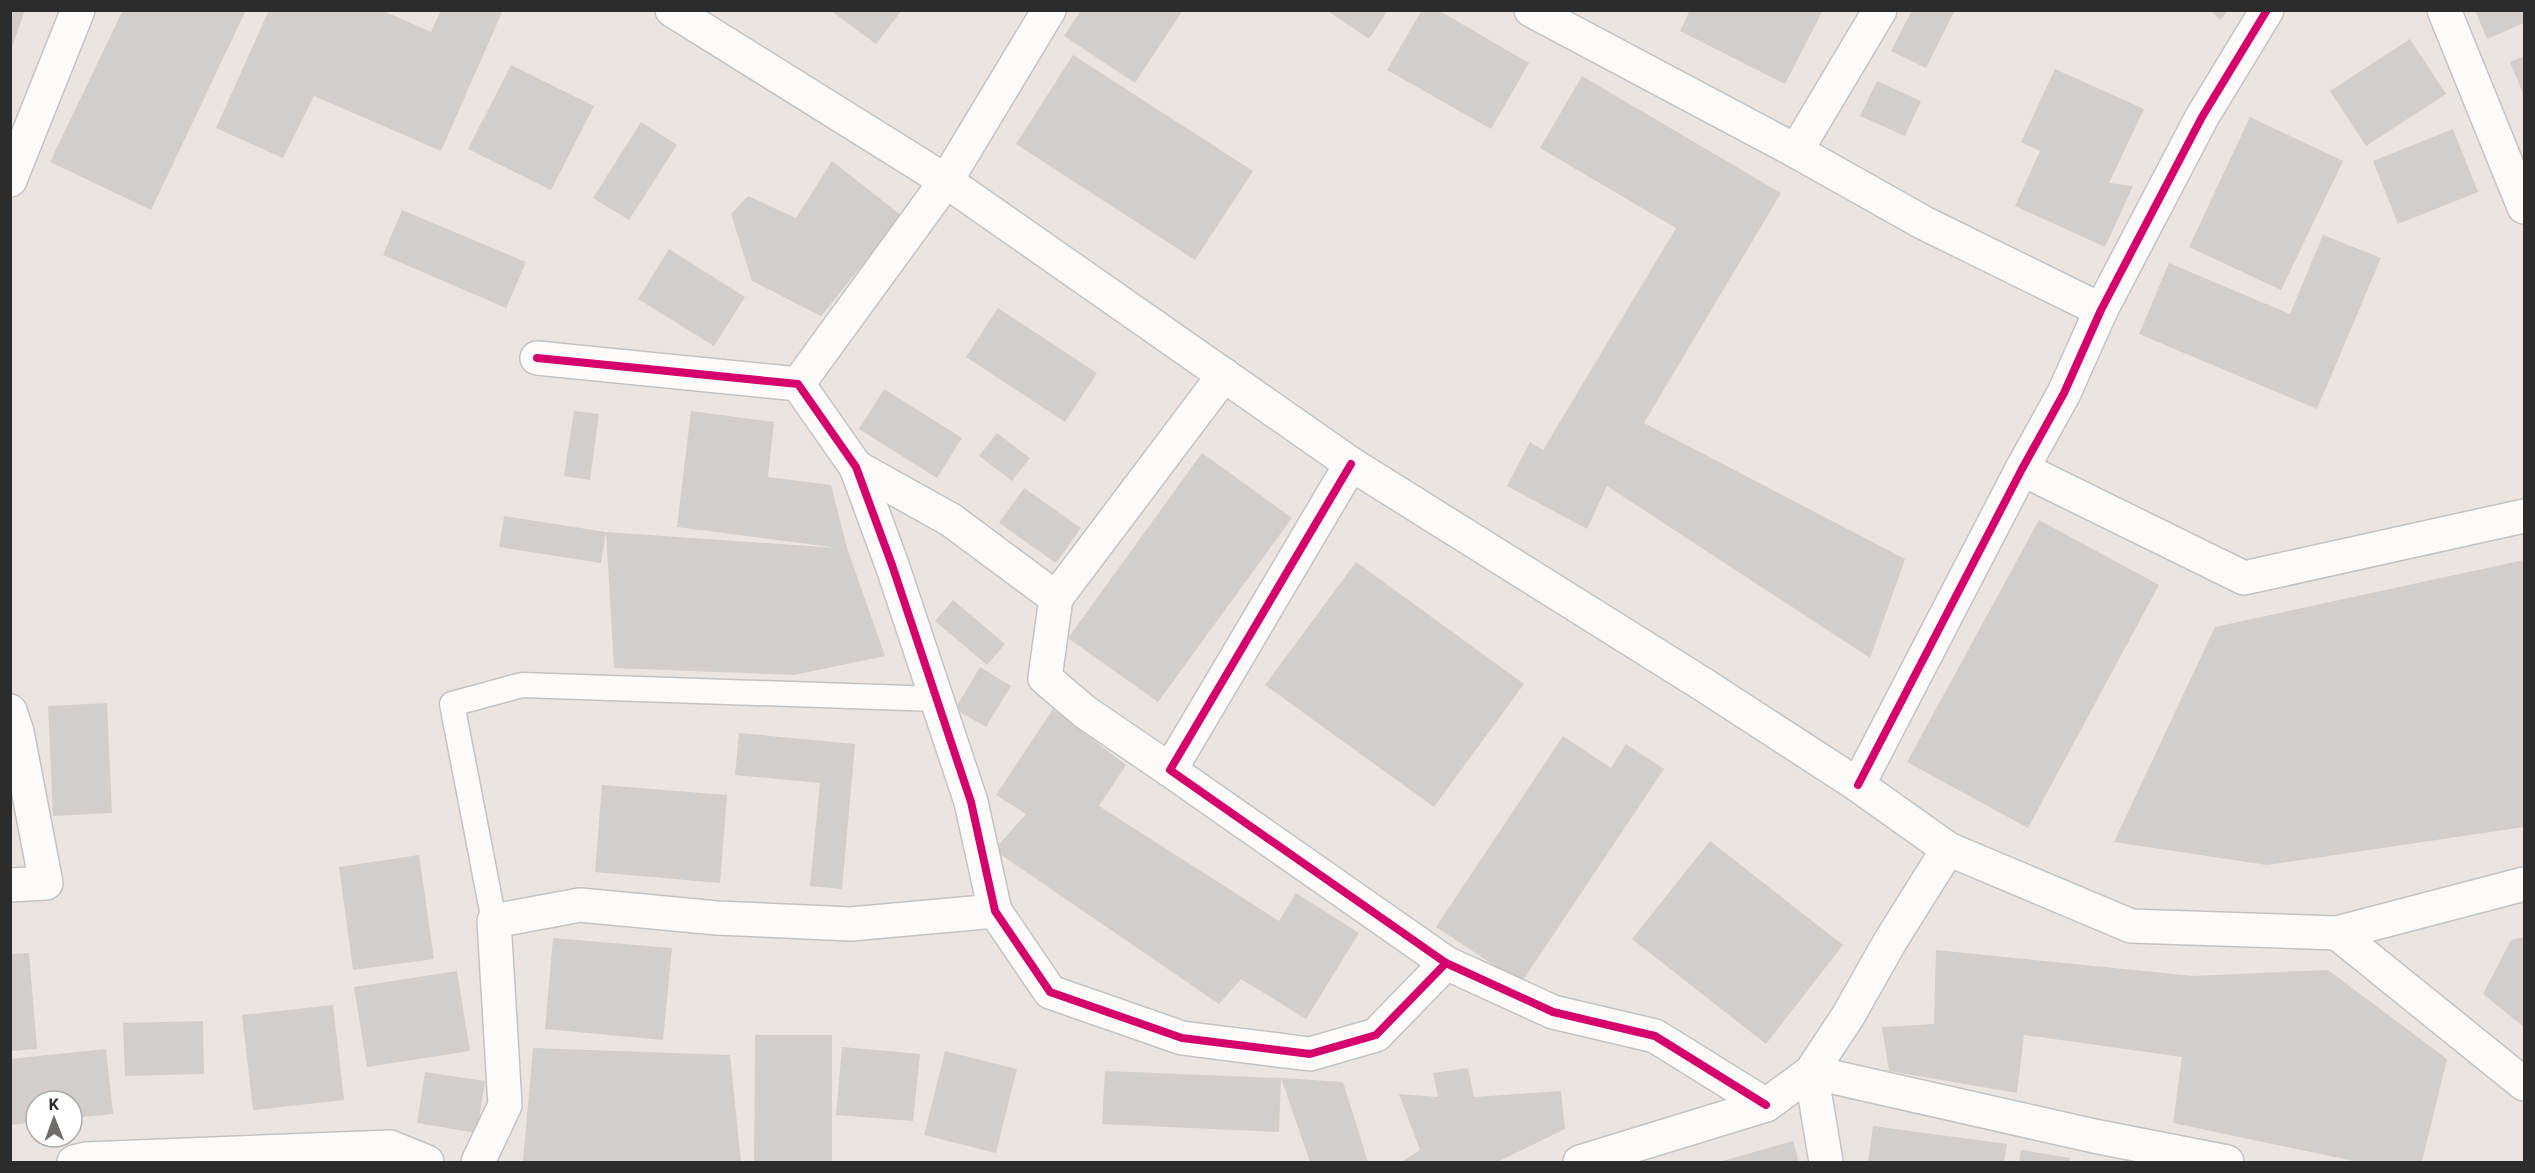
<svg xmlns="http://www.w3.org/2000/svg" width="2535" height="1173" font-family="Roboto,sans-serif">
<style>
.building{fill:#d1cecb}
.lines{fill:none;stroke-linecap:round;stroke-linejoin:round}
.service-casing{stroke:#c4c3c3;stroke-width:27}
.minor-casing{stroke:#c4c3c3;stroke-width:36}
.tertiary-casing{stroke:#c4c3c3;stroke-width:36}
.secondary-casing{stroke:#c4c3c3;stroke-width:36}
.service{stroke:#fcfbfa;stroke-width:24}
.minor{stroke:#fcfbfa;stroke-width:33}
.tertiary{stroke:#fcfbfa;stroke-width:33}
.secondary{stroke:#fcfbfa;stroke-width:33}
.cycleway-casing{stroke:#fff;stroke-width:11}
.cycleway{stroke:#d6006c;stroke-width:8}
</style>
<rect width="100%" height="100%" fill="#ebe5e1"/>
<g class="building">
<polygon points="10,10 25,10 11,50 10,50"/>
<polygon points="123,10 246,10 151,210 50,162"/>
<polygon points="269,10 381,10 431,32 441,10 503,10 441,151 314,96 283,158 216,128"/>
<polygon points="830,10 902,10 876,44"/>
<polygon points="1081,10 1183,10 1135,83 1064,36"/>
<polygon points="1326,10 1388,10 1369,39"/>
<polygon points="1422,10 1438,10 1529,63 1491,129 1387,70"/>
<polygon points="1690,10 1823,10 1785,84 1680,31"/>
<polygon points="1912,10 1955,10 1926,68 1891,51"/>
<polygon points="2210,10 2229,10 2220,20"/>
<polygon points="2475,10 2524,10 2524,23 2487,39"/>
<polygon points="2410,39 2446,94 2366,146 2330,91"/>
<polygon points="1073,55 1253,171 1195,260 1016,144"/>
<polygon points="2524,56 2524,96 2510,62"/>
<polygon points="511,65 594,106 551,190 468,149"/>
<polygon points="2055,69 2144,109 2109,183 2133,186 2105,247 2015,206 2040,151 2021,142"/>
<polygon points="1582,76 1781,193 1644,423 1905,559 1870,658 1607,486 1587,529 1507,486 1530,442 1543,450 1676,228 1540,148"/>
<polygon points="1877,81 1921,101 1905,136 1860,116"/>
<polygon points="2250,117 2343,161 2281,290 2189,247"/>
<polygon points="641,122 677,145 629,220 593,198"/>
<polygon points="2453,129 2478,192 2398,224 2373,161"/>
<polygon points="832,161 902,216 821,316 752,281 731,214 748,196 796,218"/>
<polygon points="402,210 526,262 506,308 383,255"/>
<polygon points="2323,235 2381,258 2317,409 2139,334 2169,263 2290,314"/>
<polygon points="669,249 745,297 714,346 638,299"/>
<polygon points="998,308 1097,373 1065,422 966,357"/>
<polygon points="884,389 962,438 937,478 859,429"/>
<polygon points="574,411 599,414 590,480 564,476"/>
<polygon points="691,411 774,422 768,477 831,485 847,548 885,656 794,675 614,668 606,532 838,548 677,527"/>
<polygon points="997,433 1030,458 1012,481 979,456"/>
<polygon points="1202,453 1292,518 1158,702 1068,638"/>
<polygon points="1024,488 1081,528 1056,563 999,523"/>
<polygon points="504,516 606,532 601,563 499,547"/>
<polygon points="2039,520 2159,585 2028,828 1907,762"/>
<polygon points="2524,560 2524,827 2267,865 2114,842 2215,627"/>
<polygon points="1356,562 1524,684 1434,807 1265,685"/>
<polygon points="953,600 1005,644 987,665 935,621"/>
<polygon points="980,667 1011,686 986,727 955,709"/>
<polygon points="107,703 112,813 53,816 48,706"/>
<polygon points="1053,709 1126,765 1099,806 1279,921 1296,893 1359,933 1306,1019 1241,979 1219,1004 994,850 1026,814 996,795"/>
<polygon points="739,733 855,744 842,889 810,886 820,783 735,775"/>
<polygon points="1563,736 1611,768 1626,744 1664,769 1521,983 1436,927"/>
<polygon points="602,785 727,795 720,883 595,872"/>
<polygon points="1710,841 1843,945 1766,1044 1632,939"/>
<polygon points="419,855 434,959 353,970 339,867"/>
<polygon points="2524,937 2524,1027 2483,994 2511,940"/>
<polygon points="553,938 672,948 663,1040 545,1029"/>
<polygon points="1936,950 2193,976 2328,970 2447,1059 2422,1162 2358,1162 2173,1123 2182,1057 2024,1035 2017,1093 1889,1071 1882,1027 1934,1024"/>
<polygon points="29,953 37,1049 10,1051 10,954"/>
<polygon points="457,971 470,1051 367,1067 354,987"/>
<polygon points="333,1005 344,1100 253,1110 242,1015"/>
<polygon points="203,1021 204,1074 125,1076 123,1023"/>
<polygon points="755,1035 832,1035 832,1162 754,1162"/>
<polygon points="842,1047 920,1054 913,1121 836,1115"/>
<polygon points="533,1048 730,1055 741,1162 523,1162"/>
<polygon points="106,1049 113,1114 72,1118 72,1101 36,1101 36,1122 10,1125 10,1059"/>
<polygon points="945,1051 1017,1069 996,1153 924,1135"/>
<polygon points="1468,1068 1474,1097 1561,1091 1565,1129 1497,1162 1401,1162 1420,1150 1399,1094 1438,1097 1433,1073"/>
<polygon points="1105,1071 1281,1078 1343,1082 1368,1162 1310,1162 1281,1078 1279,1132 1102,1124"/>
<polygon points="425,1072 485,1081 477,1133 417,1123"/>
<polygon points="1873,1126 2007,1144 2004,1162 1868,1162"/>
<polygon points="1793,1141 1799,1162 1719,1162"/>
<polygon points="2021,1150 2070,1158 2070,1162 2019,1162"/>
</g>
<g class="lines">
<g class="service-casing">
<polyline id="service" points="494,921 452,704 522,685 937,699"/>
</g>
<g class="minor-casing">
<g id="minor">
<polyline points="1531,10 1796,151"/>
<polyline points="1880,10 1796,151 1924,223 2101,310"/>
<polyline points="2444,10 2524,207"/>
<polyline points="10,180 78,10"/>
<polyline points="537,358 798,384 856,467 892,565 971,802 995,911 1050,992 1182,1038 1310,1054 1376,1035 1446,963"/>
<polyline points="798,384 946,181 1049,10"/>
<polyline points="1351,464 1170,770 1446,963 1553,1012 1655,1036 1766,1105"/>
<polyline points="856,467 951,520 1056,598 1045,678 1085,712 1170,770"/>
<polyline points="2022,469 2244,578 2524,516"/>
<polyline points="1056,598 1224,375"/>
<polyline points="10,711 17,732 46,883 10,885"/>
<polyline points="1858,785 2022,469 2064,393 2101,310 2202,117 2267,10"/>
<polyline points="2337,933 2524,1084"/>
<polyline points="478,1162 505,1105 494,921 580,905 717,918 851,924 995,911"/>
<polyline points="1826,1162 1811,1072 2094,1136 2227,1162"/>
</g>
</g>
<g class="tertiary-casing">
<g id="tertiary">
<polyline points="74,1162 86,1159 390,1147 427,1162"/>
<polyline points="1580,1162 1766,1105 1811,1072 1848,1016 1891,940 1948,849"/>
</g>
</g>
<g class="secondary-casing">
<polyline id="secondary" points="672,10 946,181 1351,464 1704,685 1858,785 1948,849 2131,926 2337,933 2524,884"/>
</g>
<use href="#service" class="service"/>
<use href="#minor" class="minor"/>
<use href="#tertiary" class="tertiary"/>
<use href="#secondary" class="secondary"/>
<g class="cycleway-casing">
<g id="cycleway">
<polyline points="537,358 798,384 856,467 892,565 971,802 995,911 1050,992 1182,1038 1310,1054 1376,1035 1446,963"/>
<polyline points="1351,464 1170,770 1446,963 1553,1012 1655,1036 1766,1105"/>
<polyline points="1858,785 2022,469 2064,393 2101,310 2202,117 2267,10"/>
</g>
</g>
<use href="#cycleway" class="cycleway"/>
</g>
<rect width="2535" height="1173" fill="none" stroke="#2c2c2c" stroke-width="24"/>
<g transform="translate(54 1119) rotate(359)"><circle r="28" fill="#ffffff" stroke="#ababab" stroke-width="1.5"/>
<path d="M0-4.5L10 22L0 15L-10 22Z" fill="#6f6d6b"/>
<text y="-9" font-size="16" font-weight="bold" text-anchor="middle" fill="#2c2c2c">K</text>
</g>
</svg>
